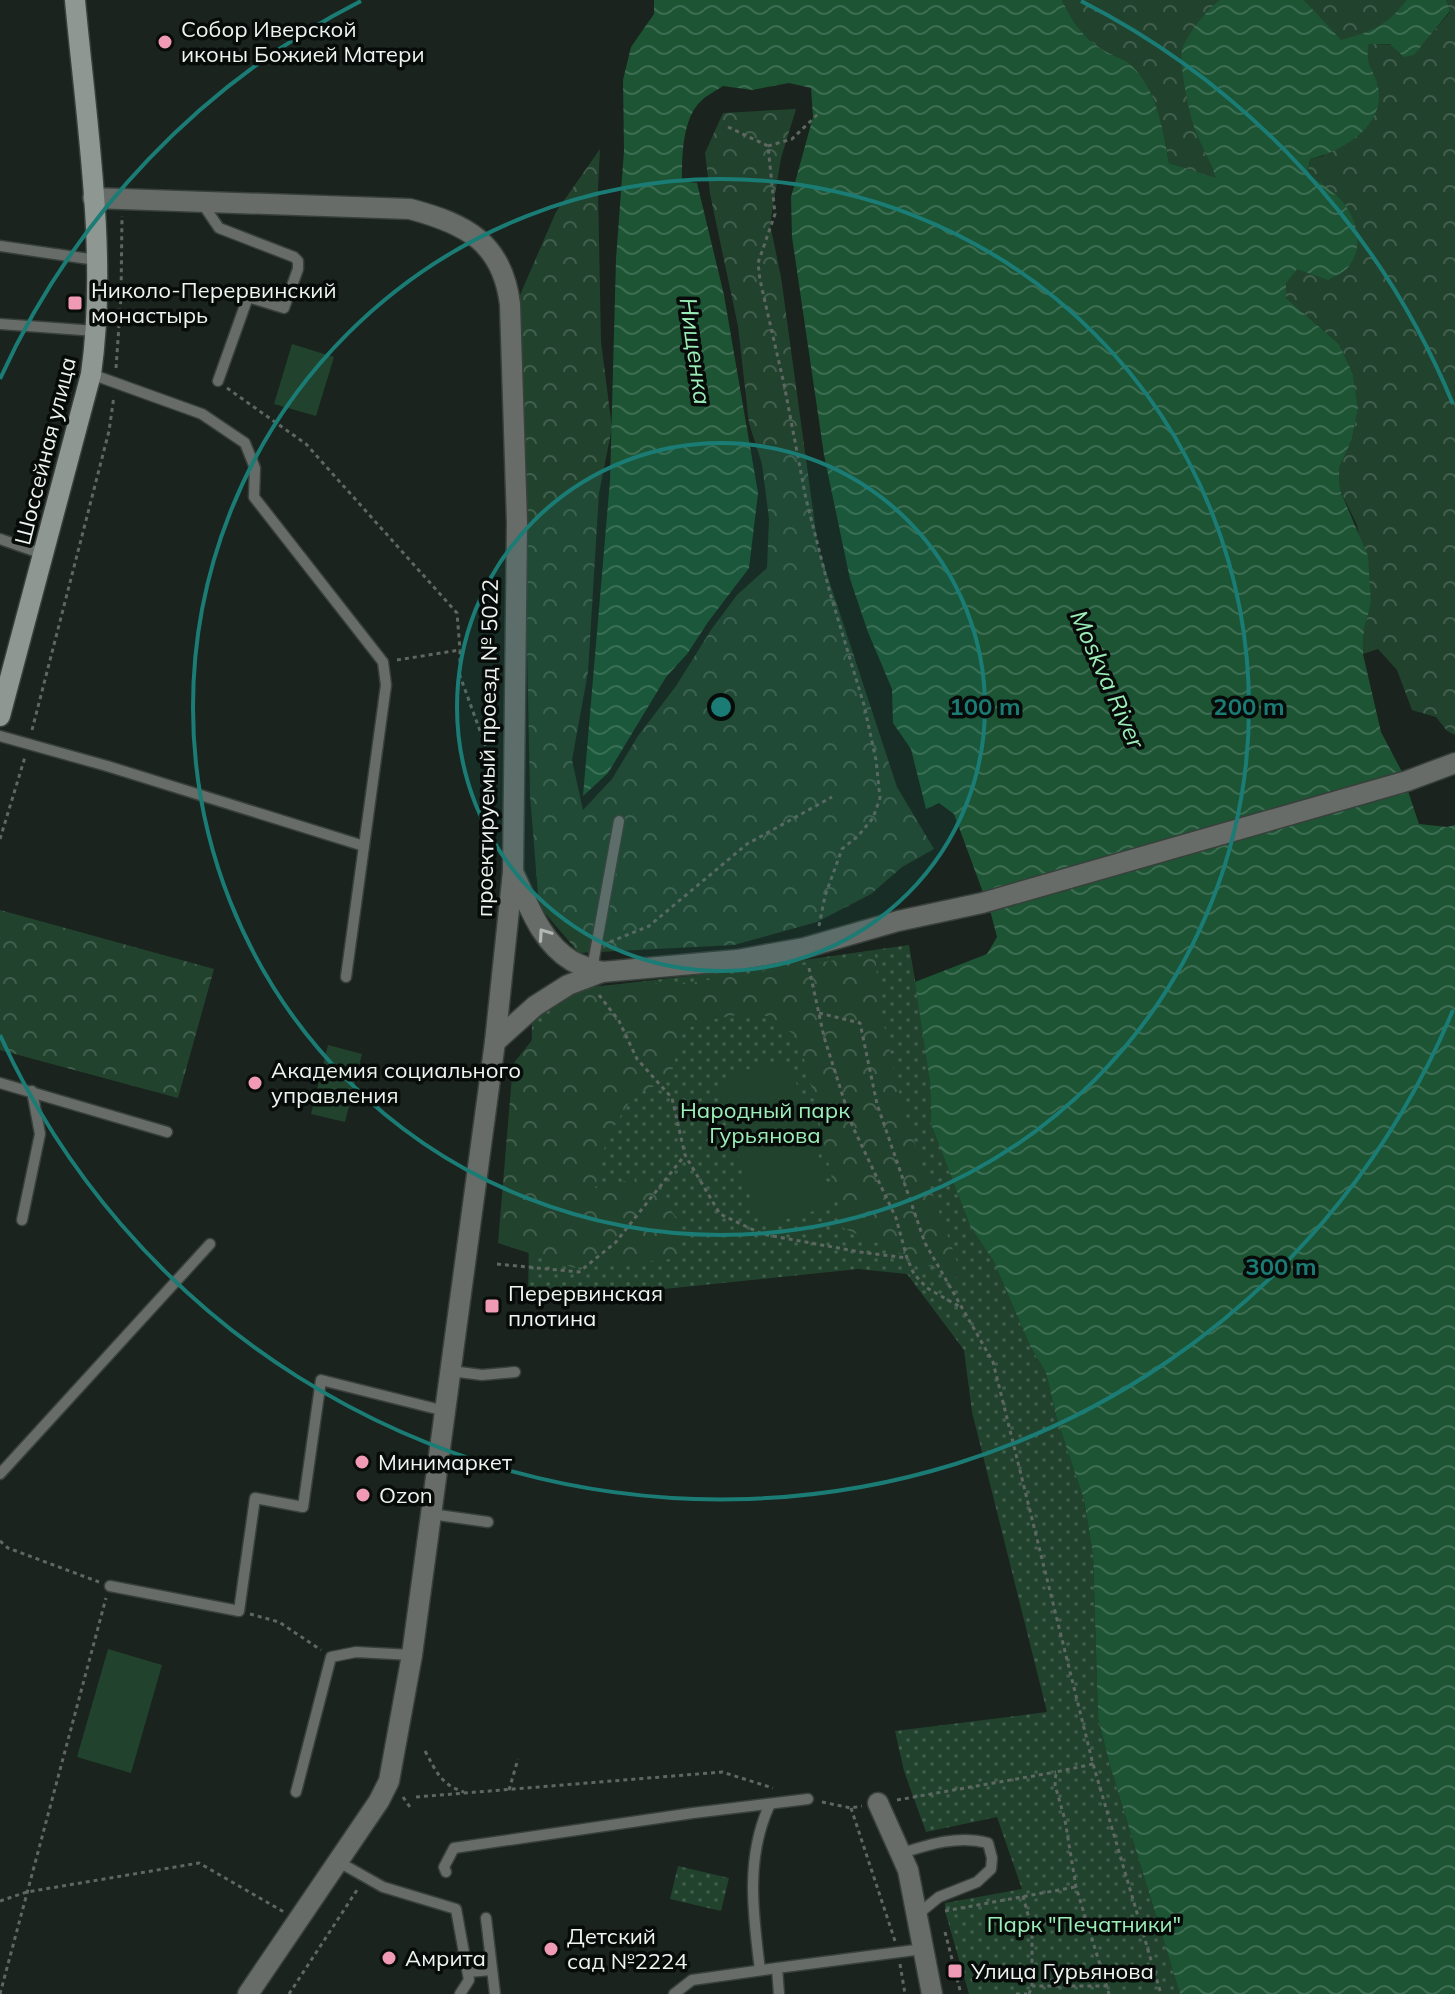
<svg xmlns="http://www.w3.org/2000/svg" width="1455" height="1994" font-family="Mulish,sans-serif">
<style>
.green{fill:url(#green-dots)}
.forest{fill:url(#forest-crowns)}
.pitch{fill:#21432e}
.water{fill:url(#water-waves)}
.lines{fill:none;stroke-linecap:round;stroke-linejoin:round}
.service-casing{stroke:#38403b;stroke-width:13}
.minor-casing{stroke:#38403b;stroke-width:23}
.secondary-casing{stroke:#38403b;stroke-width:23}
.path{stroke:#5f6762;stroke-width:3;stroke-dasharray:4 4;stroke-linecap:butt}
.service{stroke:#676c68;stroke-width:10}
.minor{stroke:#676c68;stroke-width:20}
.secondary{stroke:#8f9792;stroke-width:20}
.oneway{stroke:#b1b7b3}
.ring{fill:none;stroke:#1a7c74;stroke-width:4}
.poi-dot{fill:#f09ab6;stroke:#070b09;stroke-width:3}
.labels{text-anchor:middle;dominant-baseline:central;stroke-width:7;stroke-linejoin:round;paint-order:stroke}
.poi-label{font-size:22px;fill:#eef5f0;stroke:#070b09;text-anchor:start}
.street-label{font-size:22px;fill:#eef5f0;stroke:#070b09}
.park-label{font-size:22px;fill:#9defba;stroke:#070b09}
.water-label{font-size:24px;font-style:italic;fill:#9beeb8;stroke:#070b09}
.centre{fill:#1a7c74;stroke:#070b09;stroke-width:4}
.ring-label{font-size:24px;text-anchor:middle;font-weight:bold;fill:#1a7c74;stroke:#070b09;stroke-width:7;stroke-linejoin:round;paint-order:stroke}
</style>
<defs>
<pattern id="green-dots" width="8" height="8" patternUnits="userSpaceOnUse" patternTransform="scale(2)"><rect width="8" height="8" fill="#21432e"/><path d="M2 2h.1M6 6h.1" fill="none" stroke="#425f4d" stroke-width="1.8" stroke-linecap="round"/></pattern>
<pattern id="forest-crowns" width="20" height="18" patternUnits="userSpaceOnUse" patternTransform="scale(2)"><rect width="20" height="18" fill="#21432e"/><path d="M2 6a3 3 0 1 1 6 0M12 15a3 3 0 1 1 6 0" fill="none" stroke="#425f4d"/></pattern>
<pattern id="water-waves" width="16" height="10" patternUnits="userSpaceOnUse" patternTransform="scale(2)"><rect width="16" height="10" fill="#1c5434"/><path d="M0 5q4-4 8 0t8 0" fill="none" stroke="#3d6d52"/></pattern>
</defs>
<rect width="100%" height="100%" fill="#1a231d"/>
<g class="green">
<polygon points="909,945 924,1033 930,1082 931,1124 970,1226 994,1262 1030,1346 1046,1373 1056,1416 1084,1500 1093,1555 1098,1718 1110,1766 1180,1994 969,1994 945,1911 945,1903 1022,1889 997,1817 926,1832 904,1771 895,1731 1047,1712 972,1412 964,1350 907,1274 858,1269 528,1303 532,1021 576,989 706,974"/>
<polygon points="678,1866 729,1878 721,1911 670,1899"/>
</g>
<g class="forest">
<path d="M1062,0H1220L1197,25L1182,50L1185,82L1195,129L1217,179L1169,163C1163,130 1158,92 1132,67C1124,58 1110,55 1100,48C1083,37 1070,18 1062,0Z"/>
<path d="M1304,0H1406C1388,27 1371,32 1340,41Z"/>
<polygon points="1446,0 1455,0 1455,735 1447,731 1436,717 1412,710 1397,670 1378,649 1363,654 1364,629 1371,604 1357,525 1340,490 1339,468 1352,439 1358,408 1353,374 1339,344 1286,298 1285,282 1342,201 1320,185 1308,172 1310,159 1324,156 1378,86 1366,57 1369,44 1422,45 1450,12"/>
<polygon points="796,109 781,158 770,224 781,277 818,547 897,787 934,849 902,867 871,894 817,922 734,945 579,953 539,906 530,795 520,295 556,212 600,149 598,188 601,342 612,428 599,493 588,672 572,760 583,810 612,779 638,736 676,686 711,630 737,595 767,568 769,519 762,464 749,423 738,326 710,194 705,153 723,113"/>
<polygon points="0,910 214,969 178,1098 0,1050"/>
<polygon points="875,954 880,1007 904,1114 964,1281 843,1228 807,1067 795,1035 766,1016 747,1013 699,1022 682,1033 670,1079 633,1096 607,1138 595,1188 643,1177 682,1224 682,1258 575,1268 498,1243 513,1064 564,1000 598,986 695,982"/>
</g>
<g class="pitch">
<polygon points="292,344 334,357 316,416 274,404"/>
<polygon points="328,1045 362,1054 345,1122 311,1114"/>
<polygon points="771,1062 786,1066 798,1086 831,1198 827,1207 767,1225 755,1216 741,1163 718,1099 721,1084 728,1076"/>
<polygon points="108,1649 162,1665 131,1773 77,1757"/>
</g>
<path class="water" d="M654,0H1062C1070,18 1083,37 1100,48C1110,55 1124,58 1132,66C1158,92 1163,130 1169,163L1216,178C1211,163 1202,147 1196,132C1190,117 1179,66 1182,50C1185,37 1209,7 1220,0H1304L1341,40C1370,32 1388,26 1406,0H1446L1450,11L1414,55L1404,57L1390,44H1369C1364,65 1374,68 1378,87C1386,125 1343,151 1310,159L1308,172C1318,183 1332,190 1342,201C1357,219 1364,246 1349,266C1345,272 1335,276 1328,280L1297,269L1286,283V298L1339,344L1353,374L1358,408L1352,439L1339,468L1340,490L1368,556L1371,604L1364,629L1363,654L1381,732L1401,770L1419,824L1447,827L1455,825V1994H1180L1110,1766L1098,1718L1093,1555L1084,1500L1056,1416L1046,1373L1030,1346L994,1262L970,1226L931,1124L930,1082L915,982L987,954L997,937L991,914L954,814L939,803L926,809L911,749L893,723L892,689L868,632L850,579L824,455L792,237L791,197L813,117L811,88L789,83L752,90L723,86C716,91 707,95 701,101C682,119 682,157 682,181L697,183L724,295L758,493L749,568L708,622L687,654L666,677L608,773L583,796L610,481L616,259L624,151L623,80L631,47L654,14Z"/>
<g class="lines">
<g class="service-casing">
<g id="service">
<polyline points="202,203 219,228 294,257 298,261 298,269 284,308 248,297 218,381"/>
<polyline points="0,246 96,260"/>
<polyline points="0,324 96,331"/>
<polyline points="0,539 43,554"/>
<polyline points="0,736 107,766 364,846 386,685 383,662 254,497 255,468 245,443 202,414 91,374"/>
<polyline points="592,969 619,821"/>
<polyline points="346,977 364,846"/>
<polyline points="0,1083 167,1132"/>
<polyline points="22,1220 40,1134 32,1091"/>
<polyline points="451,1371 482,1375 515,1372"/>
<polyline points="0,1474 210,1244"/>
<polyline points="431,1514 488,1522"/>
<polyline points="110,1586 239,1611 255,1498 303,1507 321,1380 445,1411"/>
<polyline points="296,1792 331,1657 356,1652 412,1655"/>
<path d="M902,1853C930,1844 959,1835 988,1843L992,1858L991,1869L977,1882L939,1897L918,1914"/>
<polyline points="337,1861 383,1887 456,1909 469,1980 460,1994"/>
<polyline points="446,1872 444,1867 454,1848 693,1813 808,1799"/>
<polyline points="486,1918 495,1994"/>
<path d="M760,1970C753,1914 745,1857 770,1804"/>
<polyline points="468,1972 492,1970"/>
<polyline points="674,1994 692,1980 777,1968"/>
<polyline points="779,1994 777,1968 923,1949"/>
</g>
</g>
<g class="minor-casing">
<g id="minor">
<path d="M93,198L410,209C466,224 502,242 510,304L517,523L513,872L495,1042L412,1655L389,1781L379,1801L248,1994"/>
<path d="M513,872C528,903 540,942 572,961C581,966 592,969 602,972"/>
<polyline points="495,1042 535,1006 568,985 602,972 737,960 804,948 898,921 982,903 1407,781 1455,763"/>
<polyline points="878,1803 908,1870 932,1994"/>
</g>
</g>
<g class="secondary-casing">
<path id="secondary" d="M0,716L91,374C108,256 86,119 75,0"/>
</g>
<g class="path">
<polyline points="728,127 768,146 775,214 758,263 760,280 784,384 806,499 830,593 864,705 876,760 880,798 873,818 858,836 842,849 825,896 819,926"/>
<polyline points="768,146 792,139 819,113"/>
<polyline points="116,368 121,297 122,216"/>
<polyline points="227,388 306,444 457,613 460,650"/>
<polyline points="397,660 460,650 460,676 494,769"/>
<polyline points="32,730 109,431 114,396"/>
<polyline points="0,839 25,757"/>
<polyline points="610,942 649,926 747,844 832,797"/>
<polyline points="809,968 824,1037 852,1125 896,1218 907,1258 914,1274 927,1288 962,1308"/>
<polyline points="599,995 619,1021 637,1059 672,1098 685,1155 720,1214 762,1234 860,1252 907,1258"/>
<polyline points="819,1013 860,1023 877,1104 925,1243 993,1362 1093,1764 1161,1994"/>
<polyline points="497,1264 579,1272 615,1243 685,1155"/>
<polyline points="457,1464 469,1466"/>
<polyline points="0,1541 8,1548 99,1582"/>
<polyline points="250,1614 279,1622 321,1650"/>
<path d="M425,1751C436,1771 441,1785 464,1792"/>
<polyline points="1093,1764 1056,1772 1055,1785 1065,1820 1076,1887 1109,1994"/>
<polyline points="509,1790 518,1759"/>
<polyline points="403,1797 410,1807"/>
<polyline points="416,1797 722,1772 773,1788"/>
<polyline points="897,1800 1056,1772"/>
<polyline points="822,1802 851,1808 862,1806"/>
<polyline points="851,1808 895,1941"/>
<polyline points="1023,1896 1032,1930 1032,1986"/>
<polyline points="0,1901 27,1892 199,1863 284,1912"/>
<polyline points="945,1911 1075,1887"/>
<polyline points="945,1932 961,1994"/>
<polyline points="900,1964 905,1994"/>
<polyline points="0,1994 106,1598"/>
<polyline points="289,1994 359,1887"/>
<polyline points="1016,1994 1027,1994"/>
<polyline points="1029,1994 1032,1986 1106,1986"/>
</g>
<use href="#service" class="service"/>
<use href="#minor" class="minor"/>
<use href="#secondary" class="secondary"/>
</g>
<defs><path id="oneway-chevron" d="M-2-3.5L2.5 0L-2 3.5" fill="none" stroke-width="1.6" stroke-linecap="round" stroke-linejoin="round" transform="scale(2)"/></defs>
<use class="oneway" href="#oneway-chevron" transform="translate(544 934) rotate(-125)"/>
<circle cx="721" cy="707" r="264" fill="#1a7c74" fill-opacity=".12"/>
<g class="ring">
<circle cx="721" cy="707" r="264"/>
<circle cx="721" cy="707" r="528"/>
<path d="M1453 1010A792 792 0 0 1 0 1035M0 379A792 792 0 0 1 361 1M1081 1A792 792 0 0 1 1453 404"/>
</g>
<g class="poi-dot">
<circle cx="165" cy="42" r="8"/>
<rect x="67" y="295" width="16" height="16" rx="4"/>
<circle cx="255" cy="1083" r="8"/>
<rect x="484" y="1298" width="16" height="16" rx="4"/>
<circle cx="362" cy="1462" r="8"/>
<circle cx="363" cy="1495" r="8"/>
<circle cx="551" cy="1949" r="8"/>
<circle cx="389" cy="1958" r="8"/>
<rect x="947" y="1963" width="16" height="16" rx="4"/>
</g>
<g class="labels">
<g class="poi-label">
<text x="181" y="29">Собор Иверской<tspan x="181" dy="25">иконы Божией Матери</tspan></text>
<text x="91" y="290">Николо-Перервинский<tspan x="91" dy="25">монастырь</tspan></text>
<text x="271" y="1070">Академия социального<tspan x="271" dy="25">управления</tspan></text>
<text x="508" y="1293">Перервинская<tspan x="508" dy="25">плотина</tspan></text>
<text x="378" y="1462">Минимаркет</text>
<text x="379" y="1495">Ozon</text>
<text x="567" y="1936">Детский<tspan x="567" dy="25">сад №2224</tspan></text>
<text x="405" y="1958">Амрита</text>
<text x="971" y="1971">Улица Гурьянова</text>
</g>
<g class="street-label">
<text transform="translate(45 451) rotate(-76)">Шоссейная улица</text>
<text transform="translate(487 748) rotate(-89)">проектируемый проезд № 5022</text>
</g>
<g class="park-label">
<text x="765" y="1110">Народный парк<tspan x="765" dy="25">Гурьянова</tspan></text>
<text x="1084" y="1924">Парк "Печатники"</text>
</g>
<g class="water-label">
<text transform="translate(696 351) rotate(82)">Нищенка</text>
<text transform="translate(1108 679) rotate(66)">Moskva River</text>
</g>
</g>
<circle cx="721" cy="707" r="12" class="centre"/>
<g class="ring-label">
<text x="985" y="715">100 m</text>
<text x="1249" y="715">200 m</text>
<text x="1281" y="1275">300 m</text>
</g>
</svg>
